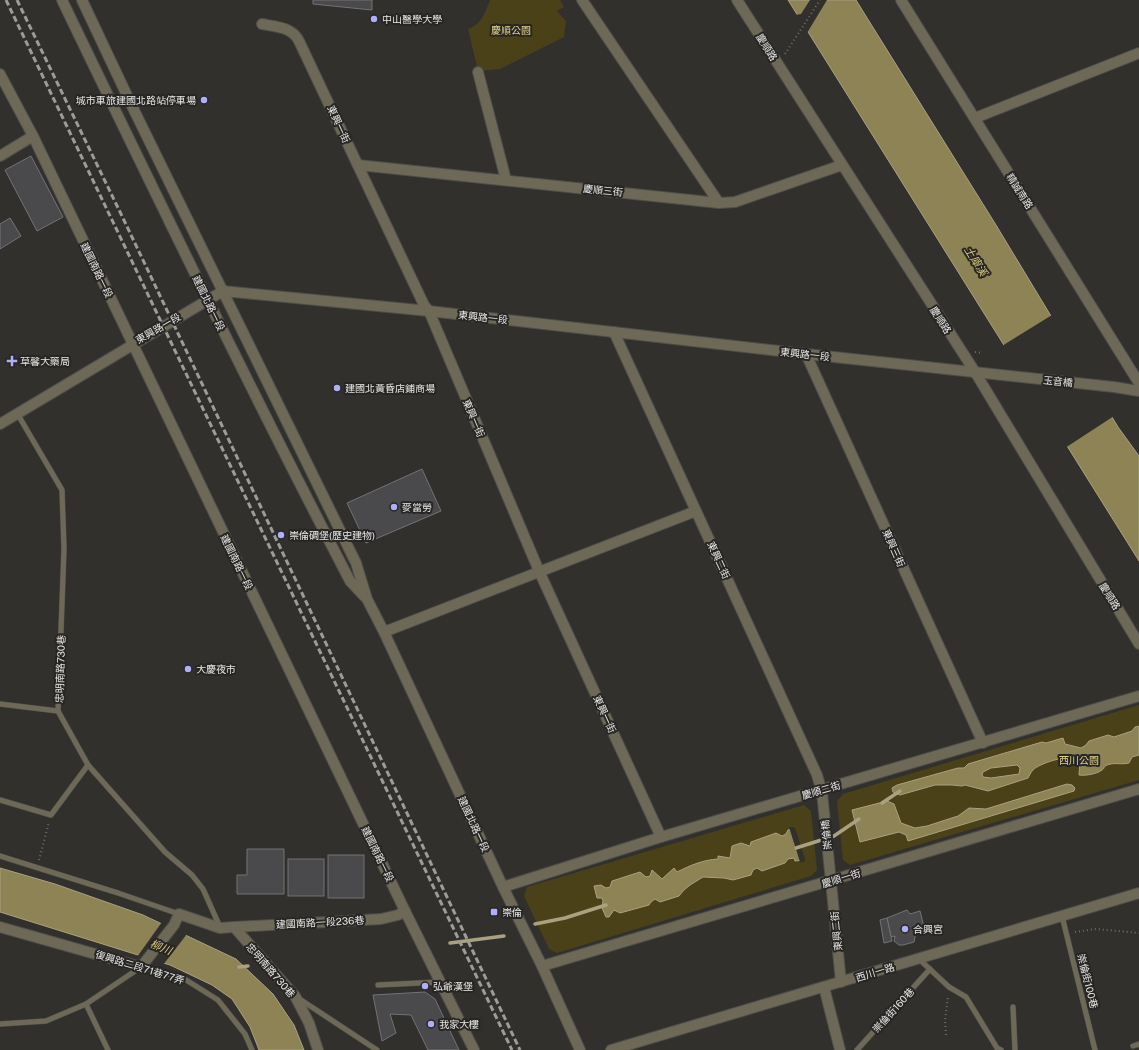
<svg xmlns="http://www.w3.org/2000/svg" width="1139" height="1050" font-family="'Public Sans','Noto Sans TC',sans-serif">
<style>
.green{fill:#4a4119}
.water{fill:#8e8355;stroke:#a9a180;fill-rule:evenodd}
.pier{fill:#31302d}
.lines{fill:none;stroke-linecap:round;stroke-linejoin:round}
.stream{stroke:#a9a180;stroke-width:3.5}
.building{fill:#4a4a4d;stroke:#727376}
.service-casing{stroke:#4e4d4a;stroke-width:6}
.minor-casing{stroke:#4e4d4a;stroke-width:12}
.tertiary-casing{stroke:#4e4d4a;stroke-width:12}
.path{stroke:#6d6d6a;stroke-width:2;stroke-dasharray:1 3;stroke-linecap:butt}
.service{stroke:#6e6956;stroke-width:5}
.minor{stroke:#6e6956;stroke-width:10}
.tertiary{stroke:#6e6956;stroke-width:10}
.rail{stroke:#9c9c9a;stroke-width:3;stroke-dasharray:6 3;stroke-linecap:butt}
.poi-dot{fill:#adaffb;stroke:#272624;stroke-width:1.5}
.labels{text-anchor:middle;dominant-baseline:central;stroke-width:4;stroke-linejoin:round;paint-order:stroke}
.poi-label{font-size:10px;fill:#e7e7e5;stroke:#272624;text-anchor:start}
.park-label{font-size:10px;fill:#e3d288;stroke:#272624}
.street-label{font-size:10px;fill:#e7e7e5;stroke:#272624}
.water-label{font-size:11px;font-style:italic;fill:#dac97f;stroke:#272624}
</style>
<rect width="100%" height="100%" fill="#31302d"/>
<g class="green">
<path d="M490,0H560L564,7L557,11L566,21L564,37L500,69L478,71L468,29C482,24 485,13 490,0Z"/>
<polygon points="1139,705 1139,780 850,865 843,860 837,801 843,794"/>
<polygon points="804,805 811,811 817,870 811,876 557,953 549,949 524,896 527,887"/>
</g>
<g class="water">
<polygon points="788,0 856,0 864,13 996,225 1118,427 1139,456 1139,561"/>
<path d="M1139,726V755L1132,757L1129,763C1122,765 1115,762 1107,765C1102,768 1106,767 1102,770C1097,774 1085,776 1079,775C1079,770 1081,764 1077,760C1070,753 1038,764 1033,770C1031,772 1029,776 1028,778L988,791L965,785L962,786L952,785H935L900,795L893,792L892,788L897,785L958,768H964L968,764L1042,742L1046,743L1063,738L1065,744L1081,748L1086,745L1089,741L1108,735L1114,737L1132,731L1135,727ZM1017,765L1020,768L1019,774L991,778L983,777L982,775L983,772L991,768Z"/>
<polygon points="1067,784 1072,785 1075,788 1074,791 908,841 906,835 899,832 860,842 852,810 887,801 894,804 901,823 915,828 927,826 958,816 969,808 986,809"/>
<path d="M793,829L803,860L795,861L794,858L788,859L785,863L762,871L757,868L753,870L751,875L733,880L724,878L703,877L690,885L683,891L679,896L660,902L655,899L651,902L649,905L620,913L614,910L609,917H606L602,908L603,901L602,898H597L594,886L601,885L606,888L610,887L612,881L640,872L646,877L650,876L652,870L662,879L674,868L677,872C691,865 703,860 718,859V856L730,858L732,846L741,843L750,846L751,842L776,833L782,836L786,834L788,830Z"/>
<polygon points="0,868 55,884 143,915 236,959 273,994 294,1025 304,1050 259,1050 250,1027 232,999 212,985 170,965 0,912"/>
</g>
<g class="pier">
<polygon points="810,0 827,0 807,33 795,15 801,14"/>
<polygon points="1052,315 1114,416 1065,448 1002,346"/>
<polygon points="789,827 793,827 795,828 805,859 804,862 800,862"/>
<polygon points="162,922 187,934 163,965 137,957"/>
</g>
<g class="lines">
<g class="stream">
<polyline points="882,803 900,791"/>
<polyline points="796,848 834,836 859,819"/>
<polyline points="535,924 565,918 606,905"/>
<polyline points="450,943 504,936"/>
<polyline points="239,967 248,966"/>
</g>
</g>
<g class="building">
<polygon points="313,0 372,0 372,10 313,4"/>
<polygon points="31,156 63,217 37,231 5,170"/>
<polygon points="10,218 21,236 0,249 0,224"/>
<polygon points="422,469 441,511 366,543 347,503"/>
<polygon points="247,849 284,849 284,894 237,894 237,875 247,875"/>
<rect x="328" y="855" width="36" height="43"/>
<rect x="288" y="859" width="36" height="37"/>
<polygon points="907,910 910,914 920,911 924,927 916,931 914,942 903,945 899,945 894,941 895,936 891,937 887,918"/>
<polygon points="887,918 892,941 884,943 880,920"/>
<polygon points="425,992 435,999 459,1050 428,1050 411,1015 390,1014 396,1033 382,1041 373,995"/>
</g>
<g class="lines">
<g class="service-casing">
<g id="service">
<polyline points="17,413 62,490 64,549 58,711 88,765 165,852 192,875 203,889 220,927"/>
<polyline points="0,704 58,711"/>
<polyline points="0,800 51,815 88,765"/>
<polyline points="0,856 118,893 179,914"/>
<polyline points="1062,916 1095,1050"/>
<polyline points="919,959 949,987 966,997 997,1048 1001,1050"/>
<polyline points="378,985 440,982"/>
<polyline points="298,998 377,1050"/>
<polyline points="86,1004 141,967 183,978 218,1000 245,1034 252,1050"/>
<polyline points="1013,1007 1015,1050"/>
<polyline points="0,1024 46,1021 86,1004 108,1050"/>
<polyline points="1133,1046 1139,1044"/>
<polyline points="857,1050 930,969"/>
</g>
</g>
<g class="minor-casing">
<g id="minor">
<path d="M62,0C156,195 250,389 350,581L364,596"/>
<polyline points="82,0 132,106 356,563 367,599 384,632 503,887 542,966 580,1050"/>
<polyline points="582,0 719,203"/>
<polyline points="737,0 975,372 1139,644"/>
<polyline points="901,0 1139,383"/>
<path d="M262,24C277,27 292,27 299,41L424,305L429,311L539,571L661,837"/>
<polyline points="478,72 506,180"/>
<polyline points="0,74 33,136 405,911 474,1050"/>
<polyline points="975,118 1139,53"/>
<polyline points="0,156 33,136"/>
<polyline points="358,165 719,203 735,202 842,165"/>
<polyline points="614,332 817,775 822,792 841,982"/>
<polyline points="806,354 983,743"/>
<polyline points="384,632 696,511"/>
<polyline points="503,887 661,837 1139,696"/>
<polyline points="0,927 141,967 174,925 179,914 220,928 234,927 295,996 309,1023 318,1050"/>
<polyline points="234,927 381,919 398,915 405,911"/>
<polyline points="542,966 1139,789"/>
<polyline points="824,987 840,1050"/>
<polyline points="611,1050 1139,893"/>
</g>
</g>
<g class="tertiary-casing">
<polyline id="tertiary" points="0,424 223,291 429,311 806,354 1114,387 1139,391"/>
</g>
<g class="path">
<polyline points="785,54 820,0"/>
<polyline points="975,352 983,353"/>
<polyline points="39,860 49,822"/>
<polyline points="1075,932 1096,929 1139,933"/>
<polyline points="946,1035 945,1020 948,997"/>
</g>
<use href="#service" class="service"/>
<use href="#minor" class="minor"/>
<use href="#tertiary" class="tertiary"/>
<g class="rail">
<polyline points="6,0 512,1050"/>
<polyline points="17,0 121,214 520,1050"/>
</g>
</g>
<g class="poi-dot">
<circle cx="374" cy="19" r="4"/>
<circle cx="204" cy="100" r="4"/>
<path d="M10 355h4v4h4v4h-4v4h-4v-4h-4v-4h4z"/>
<circle cx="337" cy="388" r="4"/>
<circle cx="394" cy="507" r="4"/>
<circle cx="281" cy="535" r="4"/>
<circle cx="188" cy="669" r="4"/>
<rect x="490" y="908" width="8" height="8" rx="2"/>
<circle cx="905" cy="929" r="4"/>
<circle cx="425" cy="986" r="4"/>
<circle cx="431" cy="1024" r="4"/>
</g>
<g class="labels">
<g class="poi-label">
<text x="382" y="19">中山醫學大學</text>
<text x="196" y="100" text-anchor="end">城市車旅建國北路站停車場</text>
<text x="20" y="361">草馨大藥局</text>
<text x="345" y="388">建國北黃昏店鋪商場</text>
<text x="402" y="507">麥當勞</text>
<text x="289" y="535">崇倫碉堡(歷史建物)</text>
<text x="196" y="669">大慶夜市</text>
<text x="502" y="912">崇倫</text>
<text x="913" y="929">合興宮</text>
<text x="433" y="986">弘爺漢堡</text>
<text x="439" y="1024">我家大樓</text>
</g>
<g class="park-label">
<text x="511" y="30">慶順公園</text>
<text x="1079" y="760">西川公園</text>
</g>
<g class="street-label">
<text transform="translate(767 47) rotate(58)">慶順路</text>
<text transform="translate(339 124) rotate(65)">東興一街</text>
<text transform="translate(603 190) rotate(6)">慶順三街</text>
<text transform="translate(1020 191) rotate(58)">精誠南路</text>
<text transform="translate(97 270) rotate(64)">建國南路一段</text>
<text transform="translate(209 303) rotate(64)">建國北路一段</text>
<text transform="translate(483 317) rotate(6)">東興路一段</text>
<text transform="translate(941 320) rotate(57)">慶順路</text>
<text transform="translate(158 328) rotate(-30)">東興路一段</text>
<text transform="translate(805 354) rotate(6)">東興路一段</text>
<text transform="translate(1058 381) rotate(6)">玉音橋</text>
<text transform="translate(474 418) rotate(67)">東興一街</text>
<text transform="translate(894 548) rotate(66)">東興三街</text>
<text transform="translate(719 560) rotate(65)">東興二街</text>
<text transform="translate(237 562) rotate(64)">建國南路一段</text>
<text transform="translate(1110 596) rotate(58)">慶順路</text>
<text transform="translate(60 669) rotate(-88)">忠明南路730巷</text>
<text transform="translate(605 714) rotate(65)">東興一街</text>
<text transform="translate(821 790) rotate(-16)">慶順二街</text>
<text transform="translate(474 824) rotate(65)">建國北路一段</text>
<text transform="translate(826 835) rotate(-96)">崇倫橋</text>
<text transform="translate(378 854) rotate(64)">建國南路一段</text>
<text transform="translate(841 878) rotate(-17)">慶順一街</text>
<text transform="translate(320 922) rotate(-3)">建國南路一段236巷</text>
<text transform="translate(836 931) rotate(-96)">東興二街</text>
<text transform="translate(140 967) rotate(17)">復興路二段71巷77弄</text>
<text transform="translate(271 970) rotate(49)">忠明南路730巷</text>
<text transform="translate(875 972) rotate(-17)">西川一路</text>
<text transform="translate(1088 981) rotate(76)">崇倫街100巷</text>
<text transform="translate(893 1010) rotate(-48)">崇倫街160巷</text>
</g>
<g class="water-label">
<text transform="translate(976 261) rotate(58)">土庫溪</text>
<text transform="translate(161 947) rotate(22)">柳川</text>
</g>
</g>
</svg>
